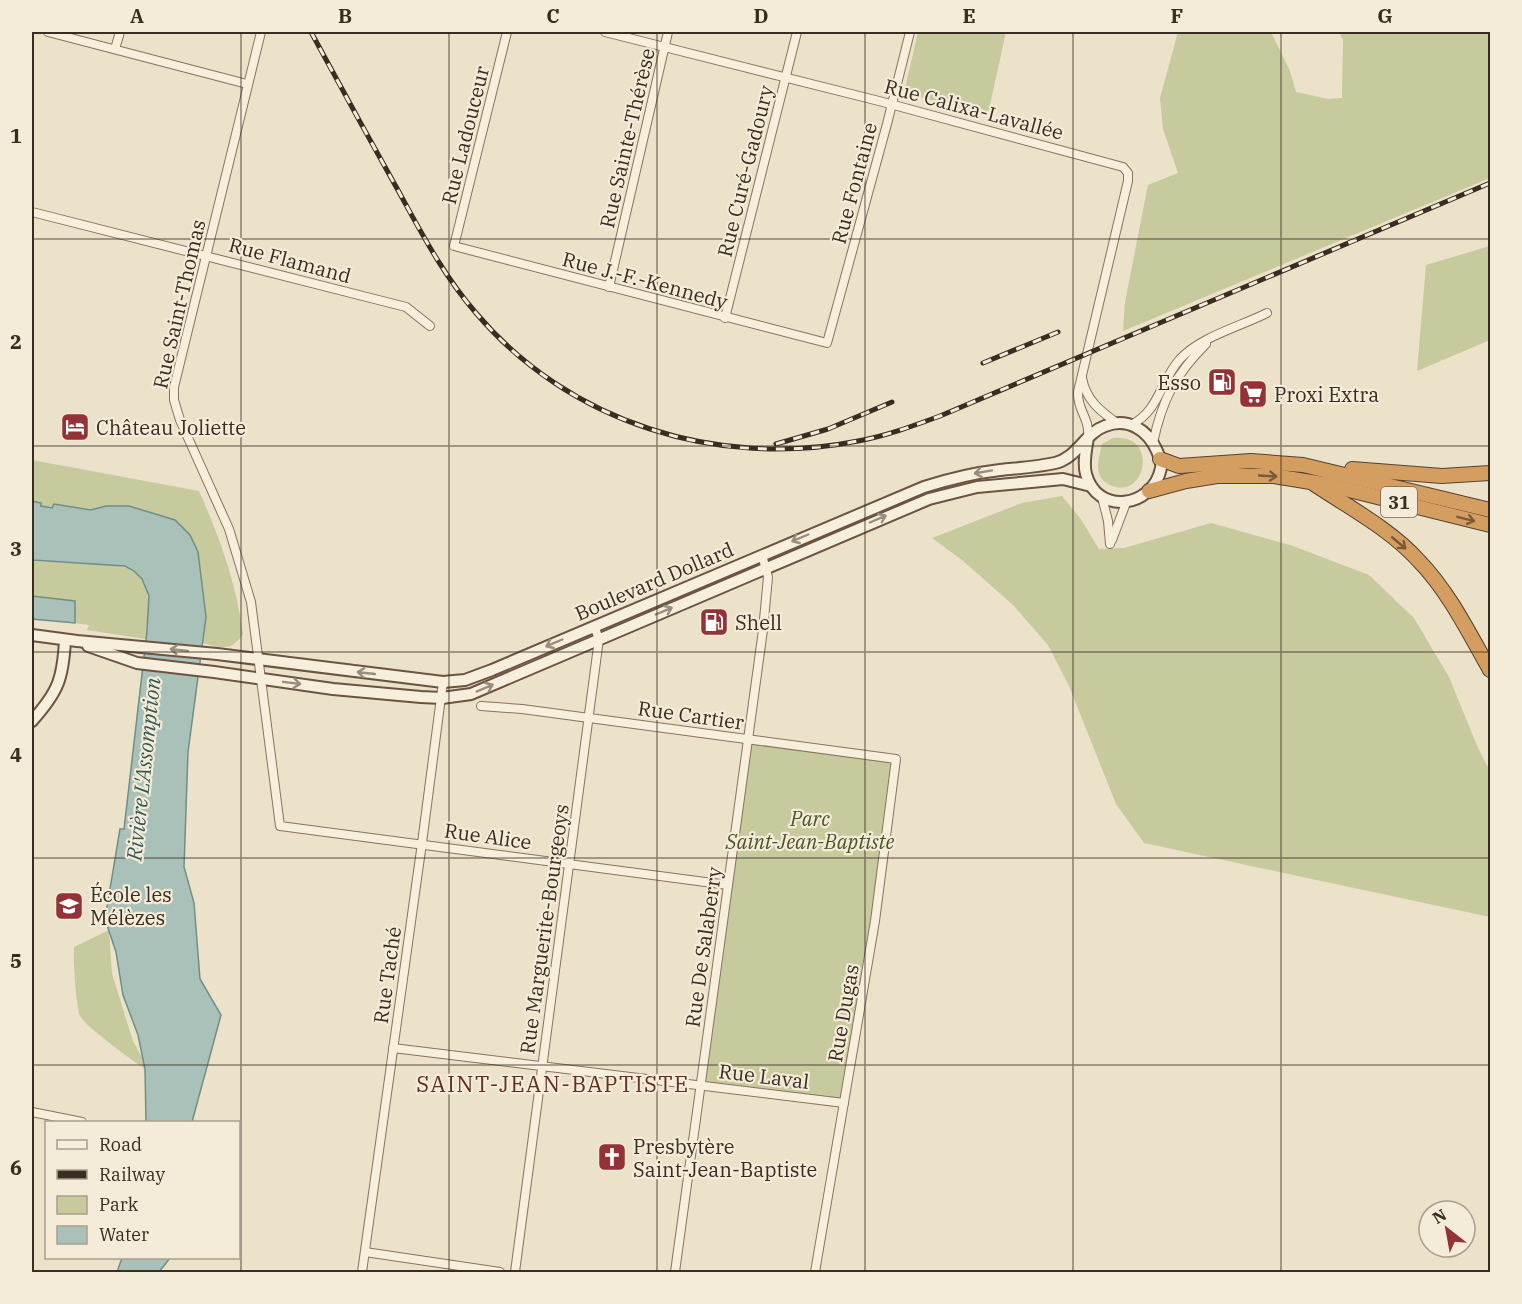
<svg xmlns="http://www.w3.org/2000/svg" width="1522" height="1304" font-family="'IBM Plex Serif',serif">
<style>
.green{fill:#c6ca9d}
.water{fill:#aac1b9;stroke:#708f86;stroke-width:1.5}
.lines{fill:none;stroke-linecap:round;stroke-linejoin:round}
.street-casing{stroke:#88735f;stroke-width:10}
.secondary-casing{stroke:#6a5442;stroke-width:14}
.highway-casing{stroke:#564232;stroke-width:16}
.street{stroke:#f7eedc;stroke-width:8}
.secondary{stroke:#f7eedc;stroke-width:10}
.highway{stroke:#d59e61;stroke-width:14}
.rail-casing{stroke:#392c21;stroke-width:5}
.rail{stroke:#f4ebd8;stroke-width:3;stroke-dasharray:9;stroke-linecap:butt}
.oneway{stroke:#988d7e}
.oneway2{stroke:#775a3b}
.grid{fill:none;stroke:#392c21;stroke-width:1.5;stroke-opacity:0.55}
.labels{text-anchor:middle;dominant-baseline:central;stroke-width:4.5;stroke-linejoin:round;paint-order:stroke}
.shield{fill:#f4ebd8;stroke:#716558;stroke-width:1.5}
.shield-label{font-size:18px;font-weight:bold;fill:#392c21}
.street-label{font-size:20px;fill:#392c21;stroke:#f4ebd8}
.poi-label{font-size:20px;fill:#392c21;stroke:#f4ebd8;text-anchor:start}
.park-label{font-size:20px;font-style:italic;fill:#4b5429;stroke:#f4ebd8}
.water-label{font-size:21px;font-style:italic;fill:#325854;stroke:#f4ebd8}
.quarter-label{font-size:22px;letter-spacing:1.5px;fill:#632e23;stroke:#f4ebd8}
.neatline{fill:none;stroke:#392c21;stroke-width:2}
.grid-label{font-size:20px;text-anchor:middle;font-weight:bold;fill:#392c21}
</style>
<rect width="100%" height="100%" fill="#ece1c9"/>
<g class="green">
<polygon points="918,32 1006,32 988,114 904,93"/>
<polygon points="1178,32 1271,32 1290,71 1296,92 1328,99 1342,98 1343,40 1339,32 1490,32 1490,178 1123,331 1125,302 1148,185 1178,173 1163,129 1160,98"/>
<polygon points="1490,246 1490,340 1417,371 1426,265"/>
<path d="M1113,438C1160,433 1146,502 1110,485C1092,476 1099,459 1102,444Z"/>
<path d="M32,460L199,491C220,538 236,583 243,634C231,652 221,648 203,643L206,617L198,552L175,520L129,506H106L91,510L54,504L53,508L41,506V503L32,501Z"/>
<polygon points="1062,496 1080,518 1099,549 1124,548 1211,523 1293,546 1369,575 1414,618 1449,677 1478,748 1490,771 1490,917 1144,843 1116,804 1069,686 1048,645 1013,605 962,560 932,538 1022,503"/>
<path d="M32,561L115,565C156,571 150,607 146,639L87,630L89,625L75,623V601L32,596Z"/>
<polygon points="748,739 896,759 844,1103 700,1085"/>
<path d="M109,930L112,974L133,1041L144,1061L145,1069C132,1060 86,1027 80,1016C76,1006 73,959 74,947Z"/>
</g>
<g class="water">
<polygon points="32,501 41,503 41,506 52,508 54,504 91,510 106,506 129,506 175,520 190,535 198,552 206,617 188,752 184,867 194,903 200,979 221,1015 192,1122 146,1122 145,1069 138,1035 123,995 116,952 105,919 120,829 124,829 147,631 149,596 142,579 134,571 125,566 32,560"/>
<polygon points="32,596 75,601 75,623 32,619"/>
<polygon points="122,1258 170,1258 159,1272 117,1272"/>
</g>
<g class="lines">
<g class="street-casing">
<g id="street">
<polyline points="48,32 247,84"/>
<polyline points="261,32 174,387 174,400 180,420 229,529 251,602 280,826 728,885"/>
<polyline points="507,32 454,246 827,343 887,124 910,32"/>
<path d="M605,32L879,101L1123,167L1128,173V181L1078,392C1077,411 1090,417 1088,438"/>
<polyline points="115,49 120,32"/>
<polyline points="32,212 406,307 430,326"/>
<polyline points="609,287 668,32"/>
<polyline points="725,318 797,32"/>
<path d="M1082,378C1086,400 1100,411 1117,423"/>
<path d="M1131,425C1160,410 1160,381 1180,359C1202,336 1239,327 1267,313"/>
<path d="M1153,443C1162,400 1175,375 1206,344"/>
<polyline points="1102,497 1108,521 1110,544"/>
<polyline points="1112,540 1126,503"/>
<polyline points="481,706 522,709 896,759 875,921 815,1272"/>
<polyline points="393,1048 844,1103"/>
<polyline points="32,1112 82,1122"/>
<polyline points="365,1252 500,1272"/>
<polyline points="362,1272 422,843 443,682"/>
<polyline points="515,1272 599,639 594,626"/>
<polyline points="675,1272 763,630 768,577 762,555"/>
</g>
</g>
<g class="secondary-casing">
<g id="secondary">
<path d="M32,635L77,641L217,654L443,682L465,680L492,670L924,487C949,479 974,473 1000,470C1018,468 1037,467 1055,463C1077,458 1085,433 1105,426C1128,417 1148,430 1157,451C1159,456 1162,462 1161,468C1153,508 1097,516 1086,474C1083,463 1086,449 1088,438"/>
<polyline points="88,646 137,663 214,672 333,689 421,697 442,698 471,694 929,499 977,487 1063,479 1091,486"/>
<path d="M32,721C58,692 63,679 65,640"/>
</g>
</g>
<g class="highway-casing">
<g id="highway">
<polyline points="1160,459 1179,466 1251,461 1303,465 1490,510"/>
<polyline points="1352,469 1442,476 1490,473"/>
<path d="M1314,484C1350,508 1390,529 1419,561C1449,592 1469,633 1490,670"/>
<polyline points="1149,491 1186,481 1217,476 1274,476 1329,485 1490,525"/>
</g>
</g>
<use href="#street" class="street"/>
<use href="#secondary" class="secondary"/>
<use href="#highway" class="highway"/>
<g class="rail-casing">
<g id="rail">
<path d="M311,32C338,82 366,133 394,183C419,228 442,274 476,313C569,423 718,469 858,441C886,436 913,426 940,416L1490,183"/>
<polyline points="983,363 1058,332"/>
<polyline points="776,444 828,429 892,402"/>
</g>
</g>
<use href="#rail" class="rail"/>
</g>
<defs><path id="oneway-shaft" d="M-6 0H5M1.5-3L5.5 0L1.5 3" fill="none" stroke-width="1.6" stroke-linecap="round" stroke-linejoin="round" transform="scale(1.5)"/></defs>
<g class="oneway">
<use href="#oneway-shaft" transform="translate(983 472) rotate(170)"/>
<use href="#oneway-shaft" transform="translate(878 519) rotate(-23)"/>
<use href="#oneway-shaft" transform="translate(800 538) rotate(157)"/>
<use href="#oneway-shaft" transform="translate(664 611) rotate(-23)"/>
<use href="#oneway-shaft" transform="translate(554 643) rotate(157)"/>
<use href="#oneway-shaft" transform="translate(179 650) rotate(-174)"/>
<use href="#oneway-shaft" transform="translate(366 673) rotate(-174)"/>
<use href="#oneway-shaft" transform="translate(292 683) rotate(7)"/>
<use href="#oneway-shaft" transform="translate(485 688) rotate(-23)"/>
</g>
<g class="oneway2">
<use href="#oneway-shaft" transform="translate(1268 476) rotate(3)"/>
<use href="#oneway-shaft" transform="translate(1466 519) rotate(14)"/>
<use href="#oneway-shaft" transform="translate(1399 543) rotate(40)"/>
</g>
<path class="grid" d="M241,32V1272M449,32V1272M657,32V1272M865,32V1272M1073,32V1272M1281,32V1272M32,239H1490M32,446H1490M32,652H1490M32,858H1490M32,1065H1490"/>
<defs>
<g id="fuel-square" transform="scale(1.5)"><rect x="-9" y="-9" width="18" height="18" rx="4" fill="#933237" stroke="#f4ebd8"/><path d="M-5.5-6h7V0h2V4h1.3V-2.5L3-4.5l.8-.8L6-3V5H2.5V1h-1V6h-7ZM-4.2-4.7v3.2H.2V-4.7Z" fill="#fff"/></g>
<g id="supermarket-square" transform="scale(1.5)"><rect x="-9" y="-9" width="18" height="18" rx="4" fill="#933237" stroke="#f4ebd8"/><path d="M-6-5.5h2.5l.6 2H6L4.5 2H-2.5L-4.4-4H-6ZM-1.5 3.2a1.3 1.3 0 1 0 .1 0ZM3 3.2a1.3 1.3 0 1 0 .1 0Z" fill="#fff"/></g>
<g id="hotel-square" transform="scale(1.5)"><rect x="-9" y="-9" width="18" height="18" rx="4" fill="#933237" stroke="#f4ebd8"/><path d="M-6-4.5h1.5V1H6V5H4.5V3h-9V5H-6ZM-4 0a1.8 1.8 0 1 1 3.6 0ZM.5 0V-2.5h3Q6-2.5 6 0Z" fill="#fff"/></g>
<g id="school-square" transform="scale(1.5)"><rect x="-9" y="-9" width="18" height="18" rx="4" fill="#933237" stroke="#f4ebd8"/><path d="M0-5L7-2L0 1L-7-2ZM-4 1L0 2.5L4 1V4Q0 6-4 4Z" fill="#fff"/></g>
<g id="church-square" transform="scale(1.5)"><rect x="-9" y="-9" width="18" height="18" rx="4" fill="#933237" stroke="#f4ebd8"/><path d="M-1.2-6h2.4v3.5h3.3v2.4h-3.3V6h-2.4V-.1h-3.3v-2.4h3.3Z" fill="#fff"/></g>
</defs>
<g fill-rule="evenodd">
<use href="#fuel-square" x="1222" y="382"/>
<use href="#supermarket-square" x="1253" y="394"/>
<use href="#hotel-square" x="75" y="427"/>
<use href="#fuel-square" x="714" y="622"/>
<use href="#school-square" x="69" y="906"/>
<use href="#church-square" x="612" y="1157"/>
</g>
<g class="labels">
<rect class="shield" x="1381" y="487" width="36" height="30" rx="4.5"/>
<g class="shield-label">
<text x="1399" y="502">31</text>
</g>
<g class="street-label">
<text transform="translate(974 109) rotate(15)">Rue Calixa-Lavallée</text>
<text transform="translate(465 135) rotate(-76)">Rue Ladouceur</text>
<text transform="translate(627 138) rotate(-77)">Rue Sainte-Thérèse</text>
<text transform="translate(745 171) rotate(-76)">Rue Curé-Gadoury</text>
<text transform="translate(854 183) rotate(-75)">Rue Fontaine</text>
<text transform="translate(290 260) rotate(15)">Rue Flamand</text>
<text transform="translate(645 280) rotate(15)">Rue J.-F.-Kennedy</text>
<text transform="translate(179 304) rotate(-77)">Rue Saint-Thomas</text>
<text transform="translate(654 581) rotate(-23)">Boulevard Dollard</text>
<text transform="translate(691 715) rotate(8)">Rue Cartier</text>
<text transform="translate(488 836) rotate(8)">Rue Alice</text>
<text transform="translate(544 929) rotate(-82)">Rue Marguerite-Bourgeoys</text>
<text transform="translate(703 947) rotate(-82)">Rue De Salaberry</text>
<text transform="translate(387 975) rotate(-82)">Rue Taché</text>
<text transform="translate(843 1013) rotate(-80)">Rue Dugas</text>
<text transform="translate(764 1076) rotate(7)">Rue Laval</text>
</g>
<g class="poi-label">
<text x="1201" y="382" text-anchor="end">Esso</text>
<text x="1274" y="394">Proxi Extra</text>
<text x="96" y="427">Château Joliette</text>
<text x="735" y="622">Shell</text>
<text x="90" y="894">École les<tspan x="90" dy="23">Mélèzes</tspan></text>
<text x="633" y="1146">Presbytère<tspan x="633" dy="23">Saint-Jean-Baptiste</tspan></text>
</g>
<g class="park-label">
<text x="810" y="818">Parc<tspan x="810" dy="23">Saint-Jean-Baptiste</tspan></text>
</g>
<g class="water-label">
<text transform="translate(143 769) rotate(-84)">Rivière L'Assomption</text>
</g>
<g class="quarter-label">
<text x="553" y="1083">SAINT-JEAN-BAPTISTE</text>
</g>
</g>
<rect width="1522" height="1304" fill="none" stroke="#f4ebd8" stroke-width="66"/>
<rect x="45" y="1121" width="195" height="138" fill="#f4ebd8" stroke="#a99f8f" stroke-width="1.5"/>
<rect x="57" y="1140" width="30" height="9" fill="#f7eedc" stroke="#a99f8f" stroke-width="1.5"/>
<text x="99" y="1151" font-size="18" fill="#392c21">Road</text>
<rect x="57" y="1170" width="30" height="9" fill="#392c21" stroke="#a99f8f" stroke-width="1.5"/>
<text x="99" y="1181" font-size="18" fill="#392c21">Railway</text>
<rect x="57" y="1196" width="30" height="18" fill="#c6ca9d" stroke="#a99f8f" stroke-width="1.5"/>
<text x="99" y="1211" font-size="18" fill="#392c21">Park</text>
<rect x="57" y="1226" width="30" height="18" fill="#aac1b9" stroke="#a99f8f" stroke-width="1.5"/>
<text x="99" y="1241" font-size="18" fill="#392c21">Water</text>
<g transform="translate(1447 1229) rotate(329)"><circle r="28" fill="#f4ebd8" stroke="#a99f8f" stroke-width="1.5"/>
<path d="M0-4.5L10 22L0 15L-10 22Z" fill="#933237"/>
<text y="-9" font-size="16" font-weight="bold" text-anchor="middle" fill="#392c21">N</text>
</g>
<rect x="33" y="33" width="1456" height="1238" class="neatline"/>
<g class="grid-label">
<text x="137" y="23">A</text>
<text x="345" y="23">B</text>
<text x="553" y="23">C</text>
<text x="761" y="23">D</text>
<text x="969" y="23">E</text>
<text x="1177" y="23">F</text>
<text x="1385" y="23">G</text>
<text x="16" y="143">1</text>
<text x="16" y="349">2</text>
<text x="16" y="556">3</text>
<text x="16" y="762">4</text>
<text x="16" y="968">5</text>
<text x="16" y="1175">6</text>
</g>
</svg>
